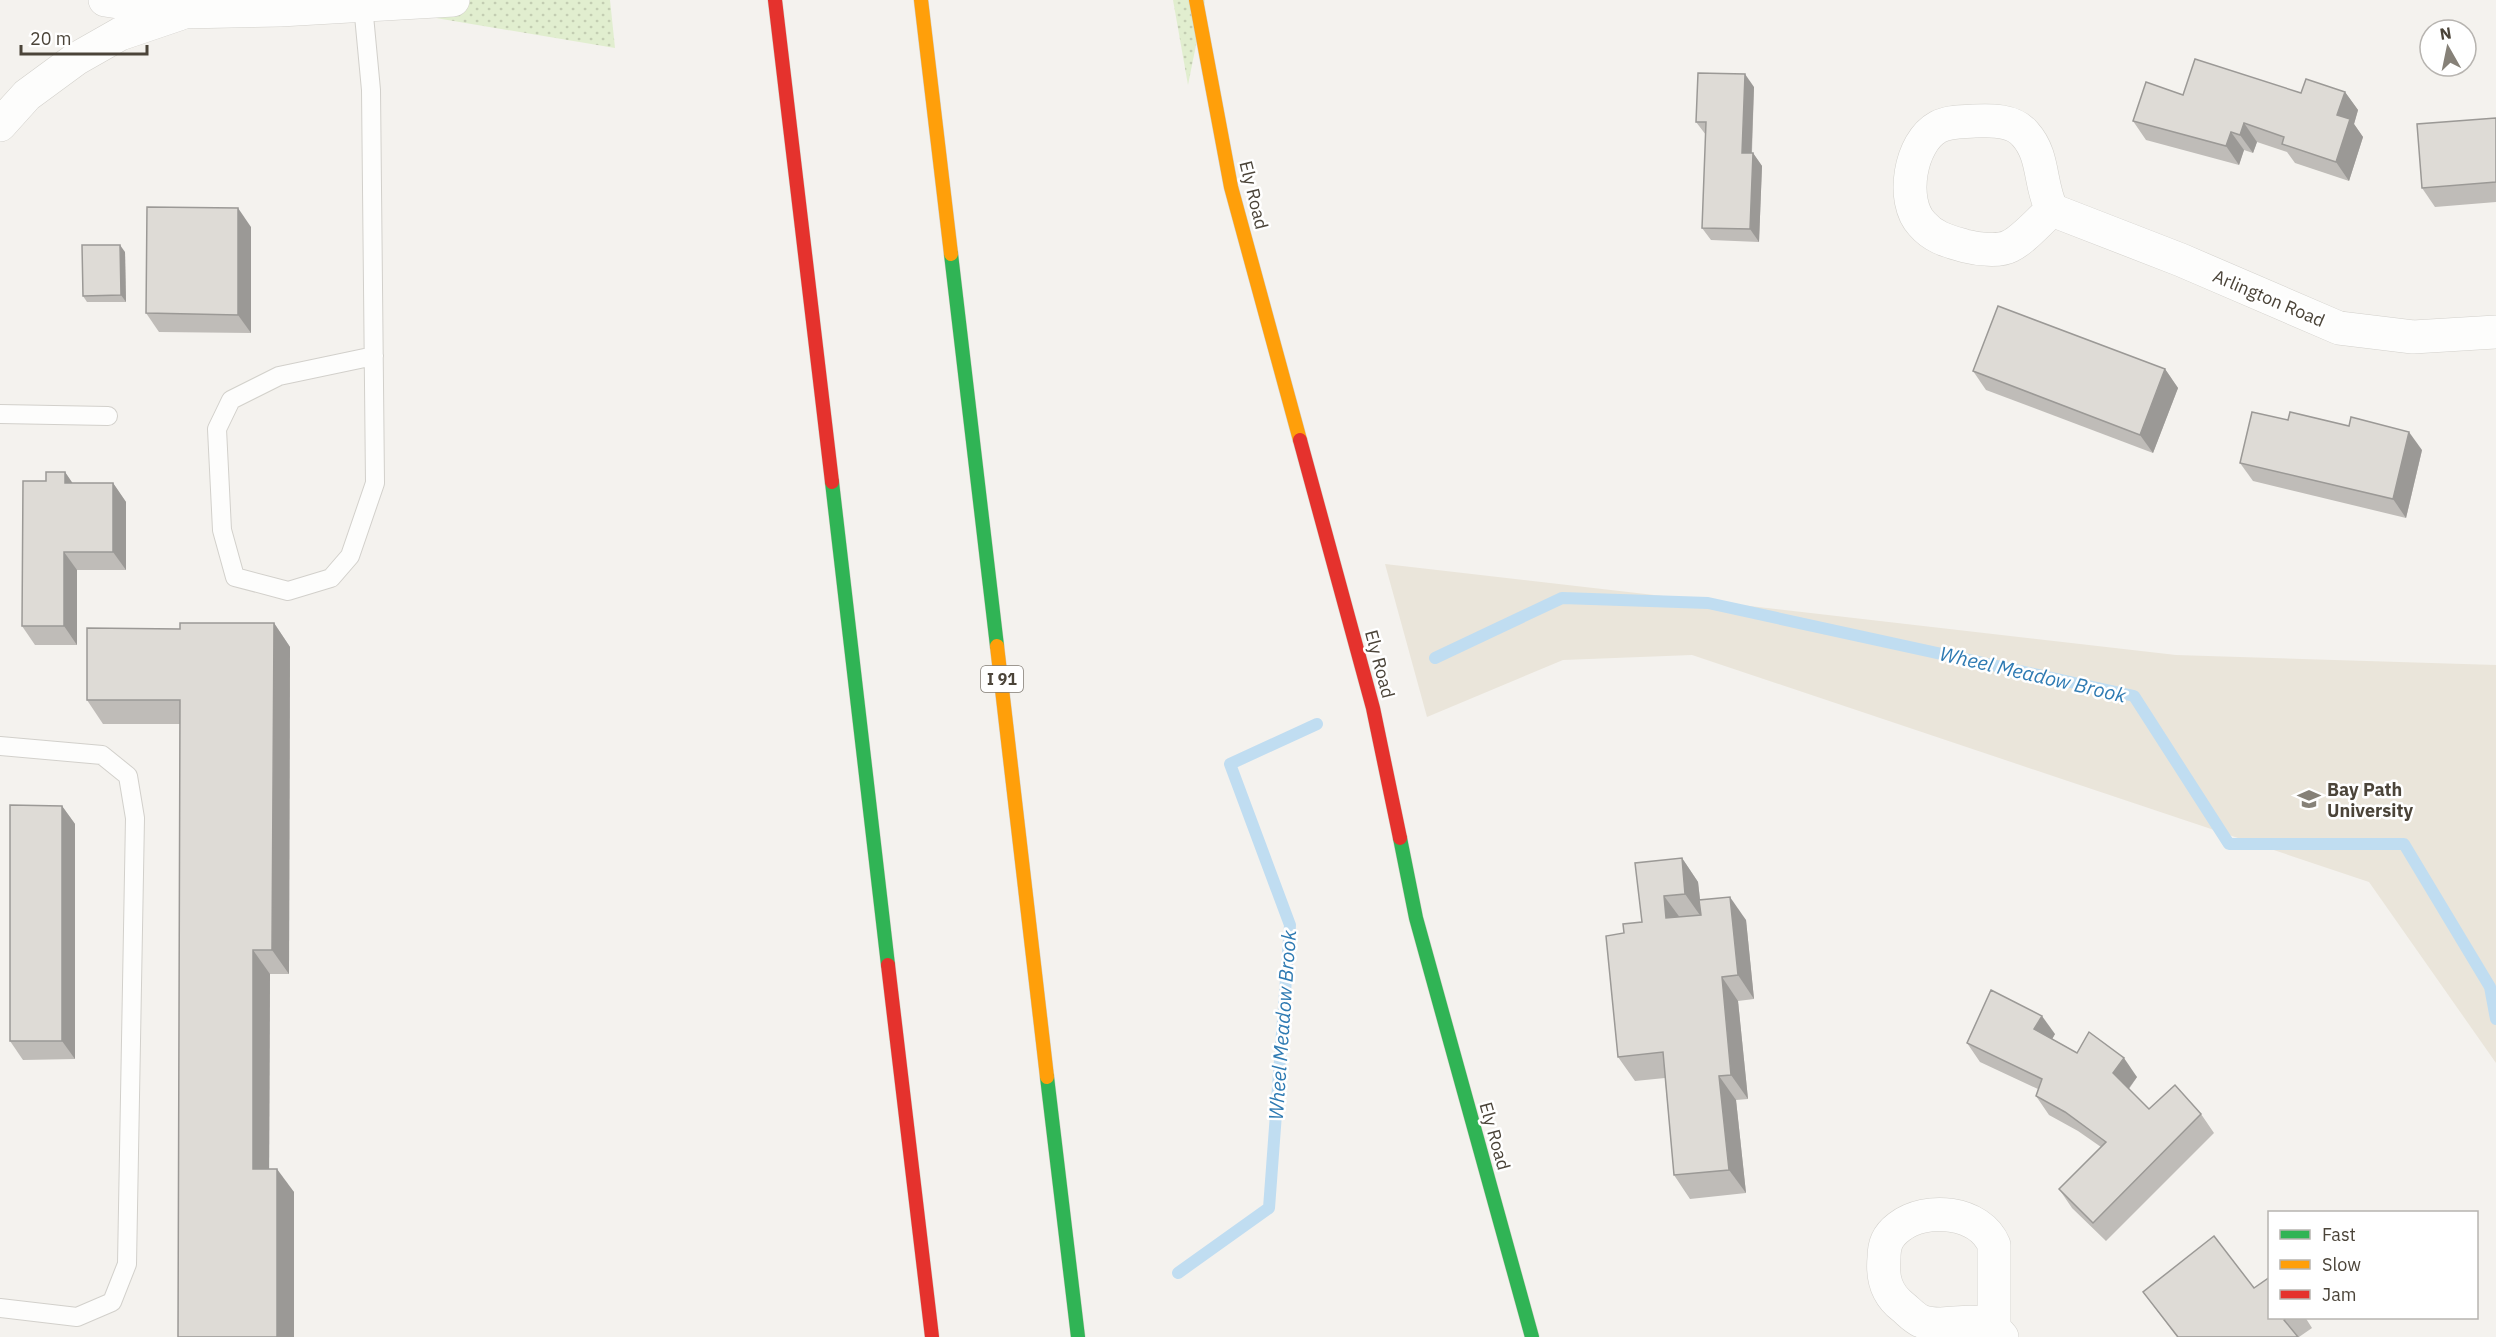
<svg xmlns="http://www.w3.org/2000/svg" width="2496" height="1337" font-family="'IBM Plex Sans',sans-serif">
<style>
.education{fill:#eae5da}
.park{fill:url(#park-dots)}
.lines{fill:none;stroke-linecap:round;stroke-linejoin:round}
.stream{stroke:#c0ddf1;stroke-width:12}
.lane-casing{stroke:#d2d0cb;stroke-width:20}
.street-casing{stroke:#d2d0cb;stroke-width:34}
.fast-casing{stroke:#d3cfc5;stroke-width:15}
.slow-casing{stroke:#d3cfc5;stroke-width:15}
.jam-casing{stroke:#d3cfc5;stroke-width:15}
.lane{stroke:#fdfdfc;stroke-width:18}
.street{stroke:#fdfdfc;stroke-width:33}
.fast{stroke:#30b455;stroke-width:14}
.slow{stroke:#ff9f0a;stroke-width:14}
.jam{stroke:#e5322d;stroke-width:14}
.wall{fill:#bfbcb8}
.shaded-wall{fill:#9b9996}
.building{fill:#dedbd6;stroke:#9b9996;stroke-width:1.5}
.labels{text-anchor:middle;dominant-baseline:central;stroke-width:5;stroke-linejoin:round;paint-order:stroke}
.shield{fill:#fff;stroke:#817c74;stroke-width:1.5}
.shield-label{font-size:16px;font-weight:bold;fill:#4b4439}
.street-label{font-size:18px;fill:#4b4439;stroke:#fff}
.poi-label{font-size:18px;font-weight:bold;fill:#4b4439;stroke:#fff;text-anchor:start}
.water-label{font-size:20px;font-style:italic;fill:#2e7ab2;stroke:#fff}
</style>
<defs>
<pattern id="park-dots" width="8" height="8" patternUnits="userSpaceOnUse" patternTransform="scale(1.5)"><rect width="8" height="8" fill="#e1eecf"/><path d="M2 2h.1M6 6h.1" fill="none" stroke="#c3cdb2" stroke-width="1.8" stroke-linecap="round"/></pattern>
</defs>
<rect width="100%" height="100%" fill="#f4f2ee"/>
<polygon class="education" points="1385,564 2176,655 2496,665 2496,1063 2369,882 1692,655 1563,660 1427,717"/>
<g class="park">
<polygon points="329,0 610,0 615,48"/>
<polygon points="1173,0 1205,0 1188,85"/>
</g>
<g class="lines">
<g class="stream">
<polyline points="1435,658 1562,598 1708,603 2134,696 2229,844 2404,844 2490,987 2496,1019"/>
<polyline points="1178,1273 1269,1208 1290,925 1230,764 1317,724"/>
</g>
<g class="lane-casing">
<g id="lane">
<polyline points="363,5 371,90 375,483 350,556 331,578 288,591 235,577 222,530 217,429 231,400 279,376 374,356"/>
<polyline points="0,414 108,416"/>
<polyline points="0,746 102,755 128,776 135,818 127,1264 112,1302 77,1317 0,1308"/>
</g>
</g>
<g class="street-casing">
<g id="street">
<polyline points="105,0 184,12 280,10 453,0"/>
<polyline points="0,125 27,95 76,59 120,34 179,14"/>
<path d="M2052,210C2040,220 2023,240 2010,246C1999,252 1977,249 1965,246C1948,241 1934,238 1922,224C1900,201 1910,142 1938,127C1949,121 1963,122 1974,121C1991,120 2014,120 2025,134C2045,156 2039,185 2052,210L2181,260L2339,328L2413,337L2496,332"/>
<path d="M1994,1327V1245C1980,1211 1926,1206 1899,1227C1887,1236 1884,1245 1884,1258C1882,1278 1886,1294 1903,1307C1908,1311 1914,1318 1921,1321C1949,1332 1980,1308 2002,1337"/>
</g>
</g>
<g class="fast-casing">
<g id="fast">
<polyline points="951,254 997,646"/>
<polyline points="832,482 888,965"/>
<polyline points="1400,838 1416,918 1532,1337"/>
<polyline points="1047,1077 1078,1337"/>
</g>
</g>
<g class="slow-casing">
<g id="slow">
<polyline points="921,0 951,254"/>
<polyline points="1196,0 1231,187 1300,440"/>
<polyline points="997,646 1047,1077"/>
</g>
</g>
<g class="jam-casing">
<g id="jam">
<polyline points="775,0 832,482"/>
<polyline points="1300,440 1373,708 1400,838"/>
<polyline points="888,965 932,1337"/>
</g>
</g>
<use href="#lane" class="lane"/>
<use href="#street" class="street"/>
<use href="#fast" class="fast"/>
<use href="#slow" class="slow"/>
<use href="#jam" class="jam"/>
</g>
<g class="wall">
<polygon points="1754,87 1752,153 1753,153 1762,166 1759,242 1711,240 1702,228 1706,135 1696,122"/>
<polygon points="2345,92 2358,110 2354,124 2363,137 2349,181 2295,163 2287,152 2257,142 2253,153 2244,150 2239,165 2146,140 2133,121 2301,93"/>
<polygon points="2496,118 2496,202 2435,207 2422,188"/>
<polygon points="251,227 251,333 159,332 146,313"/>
<polygon points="125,252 126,302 87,302 83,296"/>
<polygon points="2165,369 2178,388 2153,453 1986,390 1973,371"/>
<polygon points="2422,450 2406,518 2253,481 2240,463"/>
<polygon points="65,472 72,483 113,483 126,502 126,570 77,570 77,645 35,645 22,626 46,481"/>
<polygon points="274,623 290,647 289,974 270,974 269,1169 294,1192 294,1337 178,1337 180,724 103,724 87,700 180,629"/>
<polygon points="62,806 75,824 75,1059 23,1060 10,1041"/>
<polygon points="1682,858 1698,882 1700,899 1746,920 1754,999 1738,1001 1748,1099 1736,1100 1746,1193 1690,1199 1674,1175 1665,1078 1635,1081 1618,1057 1624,933 1642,922"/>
<polygon points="2055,1034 2052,1039 2077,1053 2137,1077 2129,1089 2149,1109 2201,1114 2214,1133 2106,1241 2072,1208 2059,1189 2101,1147 2078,1131 2049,1115 2036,1096 2038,1089 1980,1062 1967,1043"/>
<polygon points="2143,1292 2270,1317 2305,1317 2312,1328 2299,1337 2177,1337"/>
</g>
<g class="shaded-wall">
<polygon points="1745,74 1754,87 1751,166 1742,153"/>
<polygon points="2345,92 2358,110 2354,124 2363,137 2349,181 2336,162 2337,115"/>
<polygon points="2244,123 2257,142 2253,153 2240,135"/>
<polygon points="2231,132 2244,150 2239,165 2226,146"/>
<polygon points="1753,153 1762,166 1759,242 1750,229"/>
<polygon points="238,208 251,227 251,333 238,315"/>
<polygon points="120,245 125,252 126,302 121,295"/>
<polygon points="2165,369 2178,388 2153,453 2140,435"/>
<polygon points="2409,432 2422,450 2406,518 2393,499"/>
<polygon points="65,472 78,491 65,483"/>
<polygon points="113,483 126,502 126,570 113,552"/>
<polygon points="64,552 77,570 77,645 64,626"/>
<polygon points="274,623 290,647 289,974 272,950"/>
<polygon points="62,806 75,824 75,1059 62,1041"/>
<polygon points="1682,858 1698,882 1702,918 1685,894"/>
<polygon points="1664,896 1681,919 1666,918"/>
<polygon points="1730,897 1746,920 1754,999 1738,975"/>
<polygon points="253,950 270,974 269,1193 253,1169"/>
<polygon points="1722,977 1738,1001 1748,1099 1731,1075"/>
<polygon points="2042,1016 2055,1034 2047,1048 2034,1029"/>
<polygon points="2124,1058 2137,1077 2126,1092 2113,1073"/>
<polygon points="1719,1076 1736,1100 1746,1193 1729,1170"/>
<polygon points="277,1169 294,1192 294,1337 277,1337"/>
</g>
<g class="building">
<polygon points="2195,59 2301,93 2306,79 2345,92 2337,115 2350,119 2336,162 2282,144 2284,137 2244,123 2240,135 2231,132 2226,146 2133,121 2146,82 2183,95"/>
<polygon points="1698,73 1745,74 1742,153 1753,153 1750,229 1702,228 1706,122 1696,122"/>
<polygon points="2496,118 2496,182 2422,188 2417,124"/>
<polygon points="147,207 238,208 238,315 146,313"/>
<polygon points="82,245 120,245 121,295 83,296"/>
<polygon points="1998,306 2165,369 2140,435 1973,371"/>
<polygon points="2252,412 2288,420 2290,412 2349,426 2351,417 2409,432 2393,499 2240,463"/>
<polygon points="46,472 65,472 65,483 113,483 113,552 64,552 64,626 22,626 23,481 46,481"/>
<polygon points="180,623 274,623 272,950 253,950 253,1169 277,1169 277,1337 178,1337 180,700 87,700 87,628 180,629"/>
<polygon points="10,805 62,806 62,1041 10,1041"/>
<polygon points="1682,858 1685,894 1664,896 1666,918 1701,915 1699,900 1730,897 1738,975 1722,977 1731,1075 1719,1076 1729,1170 1674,1175 1663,1052 1618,1057 1606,936 1624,933 1623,924 1642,922 1635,863"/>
<polygon points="1991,990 2042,1016 2034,1029 2077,1053 2089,1032 2124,1058 2113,1073 2149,1109 2175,1085 2201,1114 2093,1223 2059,1189 2106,1142 2065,1112 2036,1096 2042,1079 1967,1043"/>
<polygon points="2214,1236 2254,1288 2270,1277 2270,1317 2287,1317 2284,1320 2298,1337 2178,1337 2143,1292"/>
</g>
<defs>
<g id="university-bare" transform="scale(1.8)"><path d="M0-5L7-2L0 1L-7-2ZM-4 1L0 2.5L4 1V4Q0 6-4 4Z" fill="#868178" stroke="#fff" stroke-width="2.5" paint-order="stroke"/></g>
</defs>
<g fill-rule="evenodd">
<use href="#university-bare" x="2309" y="799"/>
</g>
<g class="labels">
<rect class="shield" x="981" y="666" width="42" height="26" rx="4.5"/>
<g class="shield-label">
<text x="1002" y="679">I 91</text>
</g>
<g class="street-label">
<text transform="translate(1254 195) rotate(76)">Ely Road</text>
<text transform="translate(2269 298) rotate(23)">Arlington Road</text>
<text transform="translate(1380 664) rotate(75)">Ely Road</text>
<text transform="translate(1495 1136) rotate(74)">Ely Road</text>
</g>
<g class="poi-label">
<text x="2327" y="789">Bay Path<tspan x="2327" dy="21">University</tspan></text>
</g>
<g class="water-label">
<text transform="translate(2033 674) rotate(13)">Wheel Meadow Brook</text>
<text transform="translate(1282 1025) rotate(-86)">Wheel Meadow Brook</text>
</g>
</g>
<rect x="2268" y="1211" width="210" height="108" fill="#ffffff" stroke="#b7b4b0" stroke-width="1.5"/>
<rect x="2280" y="1230" width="30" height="9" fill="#30b455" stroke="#b7b4b0" stroke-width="1.5"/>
<text x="2322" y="1241" font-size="18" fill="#4b4439">Fast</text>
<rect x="2280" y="1260" width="30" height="9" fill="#ff9f0a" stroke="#b7b4b0" stroke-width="1.5"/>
<text x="2322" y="1271" font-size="18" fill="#4b4439">Slow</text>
<rect x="2280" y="1290" width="30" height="9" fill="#e5322d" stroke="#b7b4b0" stroke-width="1.5"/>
<text x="2322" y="1301" font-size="18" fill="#4b4439">Jam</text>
<g transform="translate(2448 48) rotate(351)"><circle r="28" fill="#ffffff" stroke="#b7b4b0" stroke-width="1.5"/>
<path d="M0-4.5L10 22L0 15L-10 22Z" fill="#868178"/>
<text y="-9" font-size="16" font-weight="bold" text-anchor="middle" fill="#4b4439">N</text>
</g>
<path d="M21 45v9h126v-9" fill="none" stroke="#4b4439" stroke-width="3"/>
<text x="30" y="45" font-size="18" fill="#4b4439" stroke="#ffffff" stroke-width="4.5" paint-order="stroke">20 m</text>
</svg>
